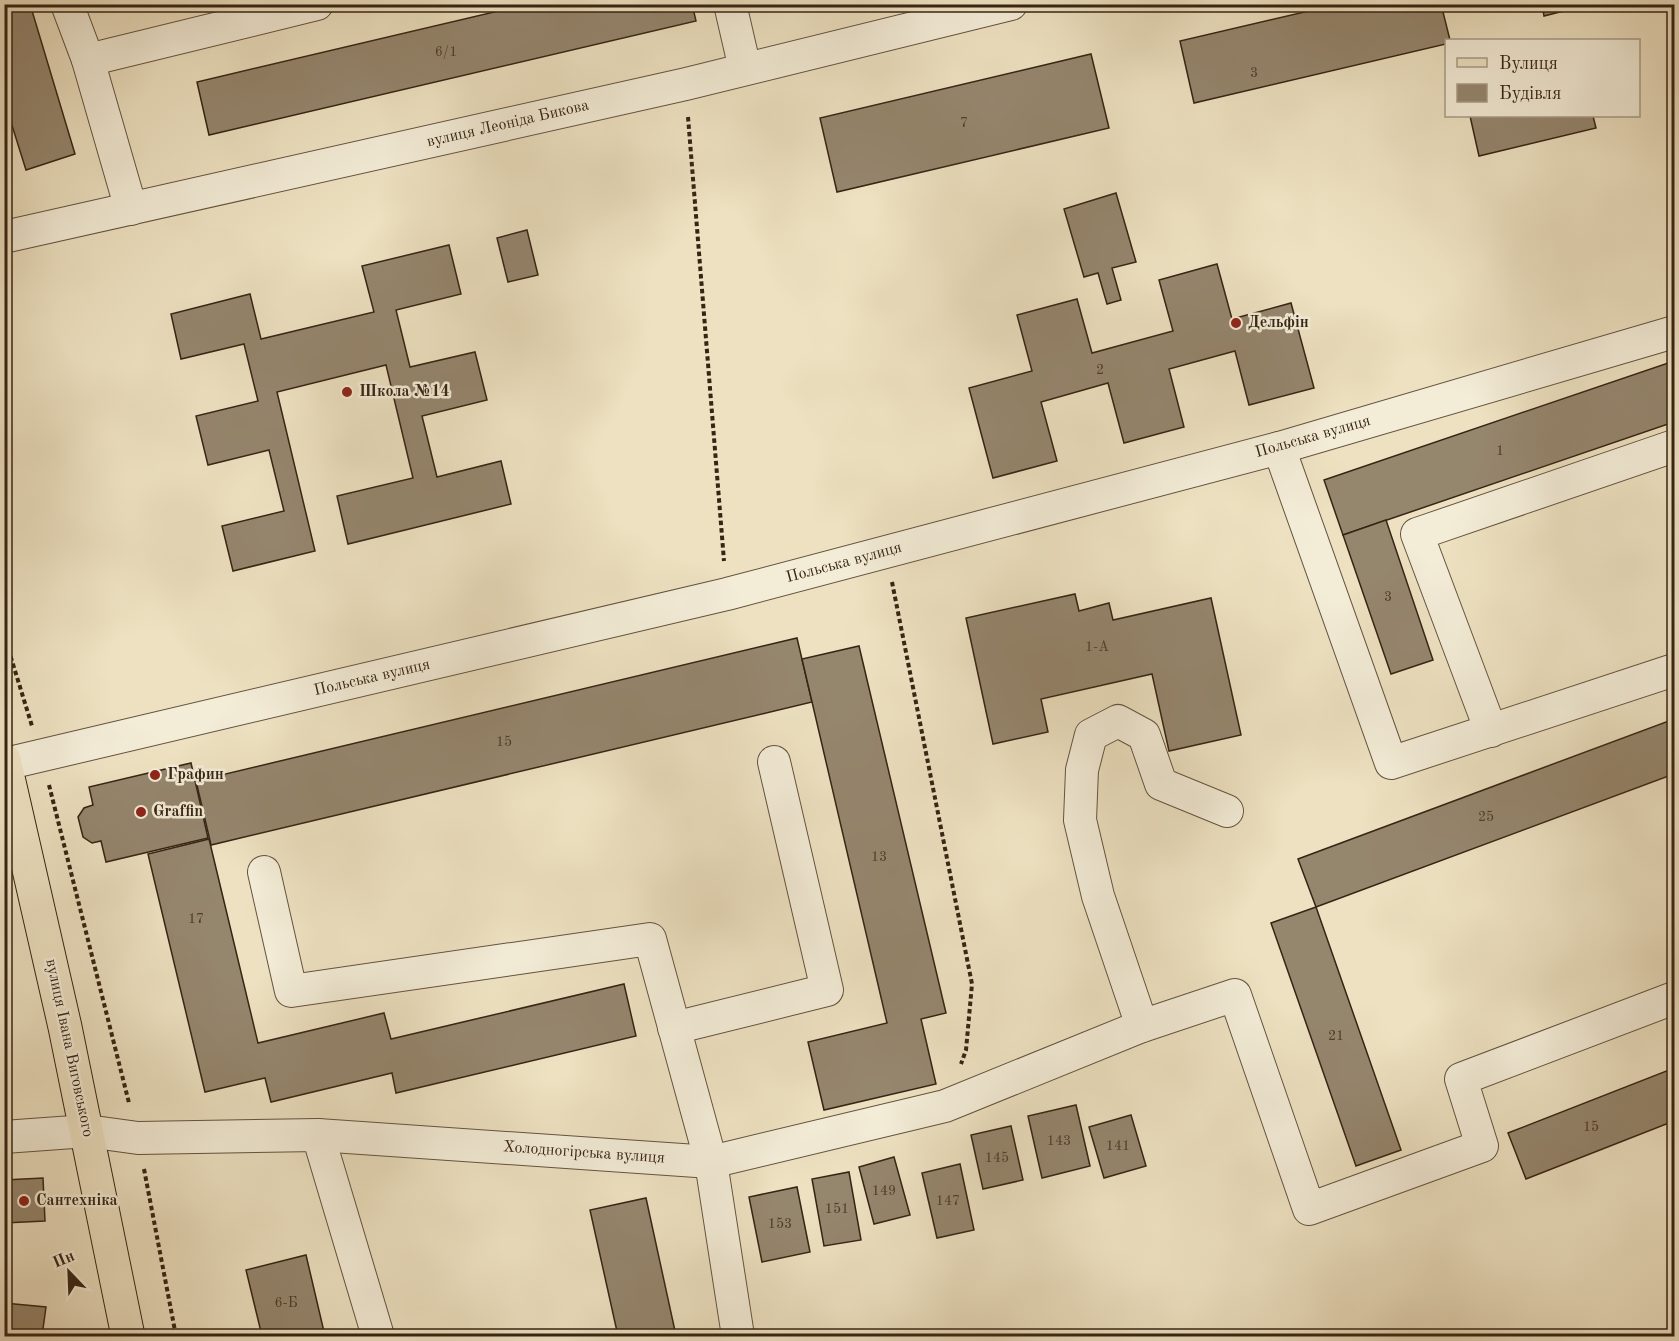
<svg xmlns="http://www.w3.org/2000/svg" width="1679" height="1341" font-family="'Old Standard TT',serif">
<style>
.building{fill:#95866e;stroke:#362414;stroke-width:1.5}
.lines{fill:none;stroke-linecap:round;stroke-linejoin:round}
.minor-casing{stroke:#64533f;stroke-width:34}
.major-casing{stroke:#362414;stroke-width:35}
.path{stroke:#362414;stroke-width:4;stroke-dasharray:4.5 3;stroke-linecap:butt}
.minor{stroke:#f3ecd7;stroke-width:32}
.major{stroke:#ede1c1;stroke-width:33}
.poi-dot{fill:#8f2418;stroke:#f3ecd7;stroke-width:2}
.labels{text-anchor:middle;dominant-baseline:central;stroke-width:5;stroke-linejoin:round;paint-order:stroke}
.number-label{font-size:14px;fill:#4e3c2a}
.street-label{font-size:16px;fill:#362414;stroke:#f3ecd7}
.poi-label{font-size:16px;font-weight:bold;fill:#362414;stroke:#f3ecd7;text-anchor:start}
</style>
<rect width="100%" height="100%" fill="#ede1c1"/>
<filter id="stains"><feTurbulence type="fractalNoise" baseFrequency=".00333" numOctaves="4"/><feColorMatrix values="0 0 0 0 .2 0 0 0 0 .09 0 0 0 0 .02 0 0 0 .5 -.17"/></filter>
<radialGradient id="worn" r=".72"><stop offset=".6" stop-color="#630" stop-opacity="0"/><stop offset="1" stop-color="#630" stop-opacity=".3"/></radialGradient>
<g class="building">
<polygon points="4,4 30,4 75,154 26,170 4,100"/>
<polygon points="528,4 692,4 696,21 209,135 197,82"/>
<polygon points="1339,4 1441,4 1450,40 1446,40 1446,44 1194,103 1180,41"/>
<polygon points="1542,4 1591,4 1544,16"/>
<polygon points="1091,54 1109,128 837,192 820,118"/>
<polygon points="1470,116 1593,116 1596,128 1479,156"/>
<polygon points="1116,193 1136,262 1112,268 1121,300 1107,304 1098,273 1084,277 1064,209"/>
<polygon points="527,230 538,275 508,282 497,238"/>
<polygon points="449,245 461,294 396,310 410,367 475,352 487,400 422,416 437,477 501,461 511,504 348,544 337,496 413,478 386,365 277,392 315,551 233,571 222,526 284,511 269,450 208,465 196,416 258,401 244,344 181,359 171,314 250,294 261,339 374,312 362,266"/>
<polygon points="1217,264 1232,319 1291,303 1314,388 1249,405 1235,351 1169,369 1184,427 1124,443 1108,383 1041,402 1057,461 993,478 969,388 1032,371 1017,315 1077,299 1092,353 1173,331 1159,280"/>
<polygon points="1674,361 1674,422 1343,535 1324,480"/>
<polygon points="1386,520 1433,660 1391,674 1343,535"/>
<polygon points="1075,594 1079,611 1109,603 1113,620 1211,598 1241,735 1169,751 1152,674 1041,699 1048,732 993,744 966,618"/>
<polygon points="797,638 812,702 211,845 196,781"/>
<polygon points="859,646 946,1013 921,1019 936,1084 824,1110 808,1042 887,1023 802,659"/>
<polygon points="1674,719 1674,774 1316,907 1298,859"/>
<polygon points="191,763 208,838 106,862 101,841 92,843 83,837 78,817 84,808 93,805 89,787"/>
<polygon points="209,839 258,1043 384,1013 391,1039 624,984 636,1036 396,1093 392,1073 271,1102 265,1078 205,1092 148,854"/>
<polygon points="1316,907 1401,1150 1356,1166 1271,923"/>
<polygon points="1674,1068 1674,1121 1526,1179 1508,1133"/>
<polygon points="1076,1105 1090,1166 1042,1178 1028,1116"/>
<polygon points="1131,1115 1146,1166 1104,1178 1089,1127"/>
<polygon points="1011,1126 1023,1180 983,1189 971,1135"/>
<polygon points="894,1157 910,1215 874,1224 859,1167"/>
<polygon points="960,1164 974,1230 937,1238 922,1173"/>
<polygon points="849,1172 861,1240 824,1246 812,1179"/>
<polygon points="43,1178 45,1221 4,1223 4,1180"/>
<polygon points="797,1187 810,1252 762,1262 749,1197"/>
<polygon points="646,1198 675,1331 649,1336 618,1336 590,1210"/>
<polygon points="306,1255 325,1336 262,1336 246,1270"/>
<polygon points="4,1303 46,1307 42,1336 4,1336"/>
</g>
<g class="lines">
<g class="minor-casing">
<g id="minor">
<polyline points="67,4 88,60 131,209"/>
<polyline points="730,4 745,69"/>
<polyline points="88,60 317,4"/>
<polyline points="4,237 686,84 1011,4"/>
<polyline points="1279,448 1391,763 1674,670"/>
<polyline points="1491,731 1417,534 1674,446"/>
<polyline points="5,764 727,594 1279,448 1674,332"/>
<polyline points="264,872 291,991 650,939 711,1162 738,1336"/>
<polyline points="1142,1026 1098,896 1080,820 1082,770 1091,735 1118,721 1144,735 1161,784 1227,811"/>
<polyline points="674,1028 827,990 774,762"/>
<polyline points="318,1135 378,1336"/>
<polyline points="4,1137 87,1131 138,1138 318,1135 711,1162 945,1106 1142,1026 1235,995 1309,1209 1482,1146 1461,1079 1674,998"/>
</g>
</g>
<g class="major-casing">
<polyline id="major" points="4,760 65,1027 128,1336"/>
</g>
<g class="path">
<polyline points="688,117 724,561"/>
<polyline points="892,582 972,984 966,1050 961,1064"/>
<polyline points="4,635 32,726"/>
<polyline points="49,785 129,1103"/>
<polyline points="144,1169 176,1336"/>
</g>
<use href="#minor" class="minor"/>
<use href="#major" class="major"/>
</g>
<g class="poi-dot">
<circle cx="1236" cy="323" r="6"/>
<circle cx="347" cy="392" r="6"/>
<circle cx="155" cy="775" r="6"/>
<circle cx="141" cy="812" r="6"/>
<circle cx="24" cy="1201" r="6"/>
</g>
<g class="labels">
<g class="number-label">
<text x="446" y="52">6/1</text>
<text x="1254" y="73">3</text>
<text x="964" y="123">7</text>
<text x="1100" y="370">2</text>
<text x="1500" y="451">1</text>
<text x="1388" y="597">3</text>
<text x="1097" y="647">1-А</text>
<text x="504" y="742">15</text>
<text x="1486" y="817">25</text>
<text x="879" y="857">13</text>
<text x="196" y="919">17</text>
<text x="1336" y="1036">21</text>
<text x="1591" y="1127">15</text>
<text x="1059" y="1141">143</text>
<text x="1118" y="1146">141</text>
<text x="997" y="1158">145</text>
<text x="884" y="1191">149</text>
<text x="948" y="1201">147</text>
<text x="837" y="1209">151</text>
<text x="780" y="1224">153</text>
<text x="286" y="1303">6-Б</text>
</g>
<g class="street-label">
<text transform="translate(508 124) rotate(-13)">вулиця Леоніда Бикова</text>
<text transform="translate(1313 437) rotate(-16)">Польська вулиця</text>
<text transform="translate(844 563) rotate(-15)">Польська вулиця</text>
<text transform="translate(372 678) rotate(-13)">Польська вулиця</text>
<text transform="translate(69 1048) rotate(78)">вулиця Івана Виговського</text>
<text transform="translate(584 1153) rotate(4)">Холодногірська вулиця</text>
</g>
<g class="poi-label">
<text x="1248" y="323">Дельфін</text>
<text x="359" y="392">Школа №14</text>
<text x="167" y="775">Графин</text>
<text x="153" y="812">Graffin</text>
<text x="36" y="1201">Сантехніка</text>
</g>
</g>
<rect width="1679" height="1341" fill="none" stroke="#ede1c1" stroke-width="24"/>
<rect x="6" y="6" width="1667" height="1329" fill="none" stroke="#362414" stroke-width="3"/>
<rect x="12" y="12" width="1655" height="1317" fill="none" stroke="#362414" stroke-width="1.5"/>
<rect x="1445" y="39" width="195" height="78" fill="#f3ecd7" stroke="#a79c89" stroke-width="1.5"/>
<rect x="1457" y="58" width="30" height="9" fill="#ede1c1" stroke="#a79c89" stroke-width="1.5"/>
<text x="1499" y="69" font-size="18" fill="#362414">Вулиця</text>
<rect x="1457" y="84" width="30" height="18" fill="#95866e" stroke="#a79c89" stroke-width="1.5"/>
<text x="1499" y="99" font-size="18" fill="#362414">Будівля</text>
<g transform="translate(69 1272) rotate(337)" stroke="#f3ecd7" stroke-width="4.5" paint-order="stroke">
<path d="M0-4.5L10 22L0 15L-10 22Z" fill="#362414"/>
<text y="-9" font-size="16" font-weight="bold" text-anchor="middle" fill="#362414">Пн</text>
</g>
<rect width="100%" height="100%" filter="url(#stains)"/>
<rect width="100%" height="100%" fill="url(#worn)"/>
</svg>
